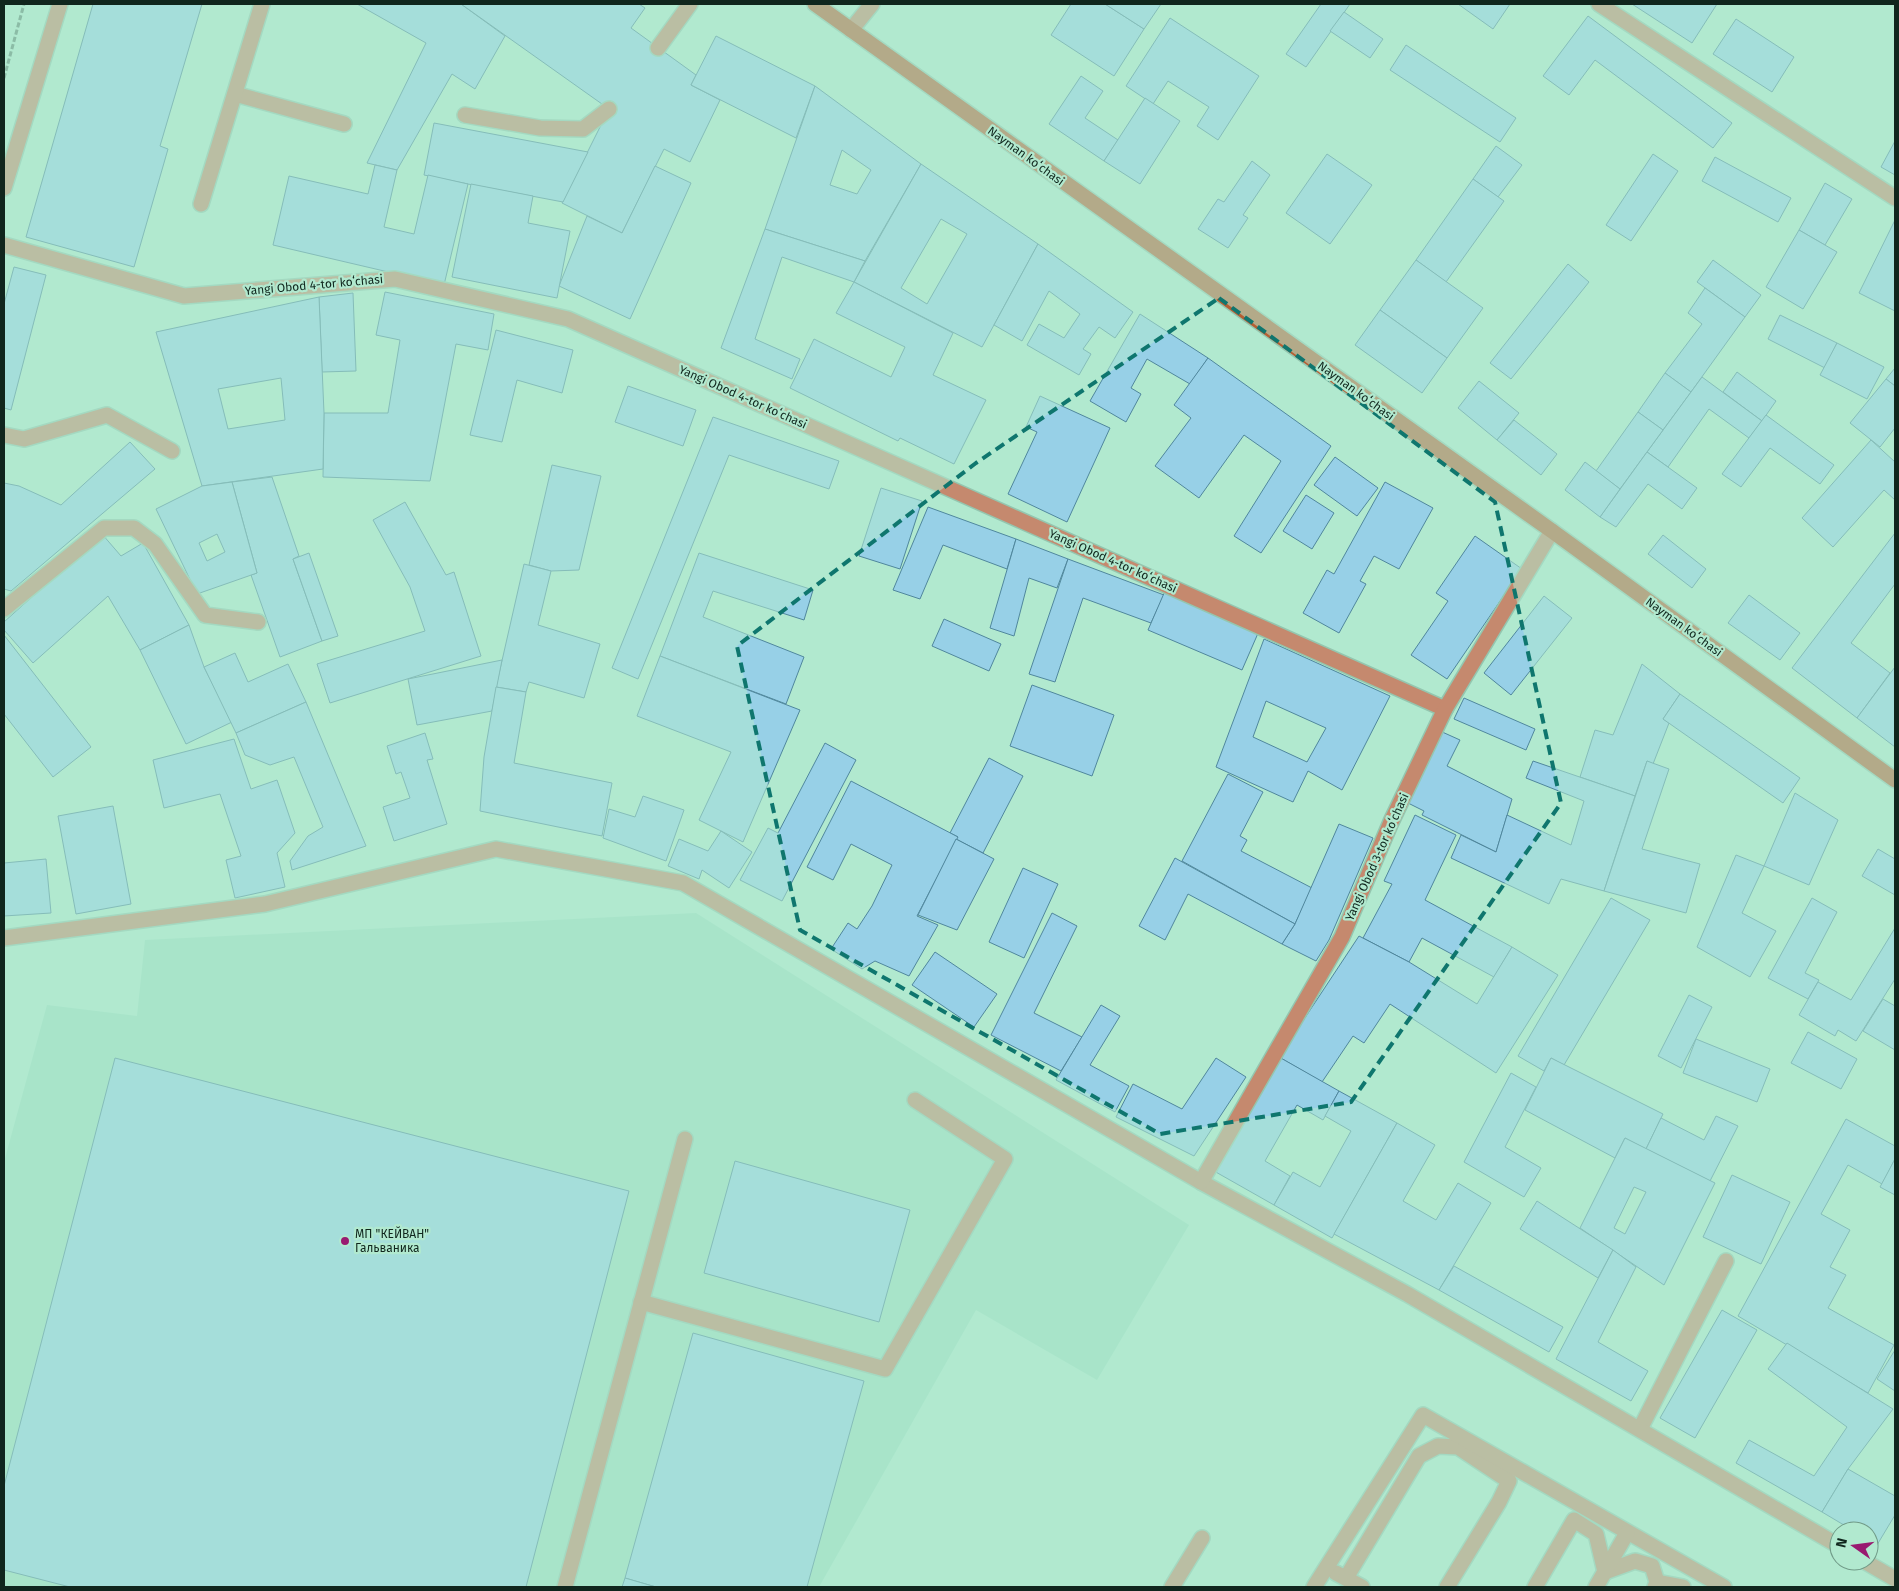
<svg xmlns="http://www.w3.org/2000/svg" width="1899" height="1591" font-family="'Fira Sans',sans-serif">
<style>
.built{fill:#9edec2}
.building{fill:#97d0e7;stroke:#50879d;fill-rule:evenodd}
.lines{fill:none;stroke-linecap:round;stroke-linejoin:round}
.lane-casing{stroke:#94c6af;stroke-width:18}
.street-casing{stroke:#94c6af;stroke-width:18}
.secondary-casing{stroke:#94c6af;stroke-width:18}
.path{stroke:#5e8573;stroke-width:3;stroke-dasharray:5 2.5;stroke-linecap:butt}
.lane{stroke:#c5896e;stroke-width:15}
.street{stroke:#c5896e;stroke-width:15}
.secondary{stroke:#b55e33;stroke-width:15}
.marked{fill:none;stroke:#0f766e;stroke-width:4;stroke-dasharray:10 6;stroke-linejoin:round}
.poi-dot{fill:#991a70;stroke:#b1e9cf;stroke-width:2}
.labels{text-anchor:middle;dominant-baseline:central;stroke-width:4.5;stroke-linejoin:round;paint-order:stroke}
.street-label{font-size:12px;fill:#10261d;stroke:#b1e9cf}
.poi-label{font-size:12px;fill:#10261d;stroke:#b1e9cf;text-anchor:start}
</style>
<rect width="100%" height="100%" fill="#b1e9cf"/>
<polygon class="built" points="696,913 1189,1225 1097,1380 976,1310 819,1587 4,1587 4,1162 47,1005 137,1016 145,940"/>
<g class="building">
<polygon points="93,4 202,4 160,146 168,149 134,267 26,237"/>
<polygon points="357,4 461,4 505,36 475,89 452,74 397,170 367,163 426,43"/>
<polygon points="461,4 639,4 645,8 631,28 696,75 691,85 720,100 690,162 664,149 622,233 562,203 609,109"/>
<polygon points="1071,4 1105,4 1144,29 1114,76 1051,35"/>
<polygon points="1105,4 1161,4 1144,29"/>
<polygon points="1321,4 1350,4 1306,67 1286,54"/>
<polygon points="1458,4 1510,4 1493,29"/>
<polygon points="1632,4 1717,4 1692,43"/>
<polygon points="1344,12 1383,39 1370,58 1330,31"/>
<polygon points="1588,16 1732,123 1713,148 1595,60 1569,95 1543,76"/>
<polygon points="1170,18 1259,76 1218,140 1197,126 1209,107 1168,81 1153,104 1126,86"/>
<polygon points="1736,19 1794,57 1772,92 1713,54"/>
<polygon points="716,36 815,86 796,138 691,85"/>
<polygon points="1406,45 1516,118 1500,142 1390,70"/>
<polygon points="1081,76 1103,91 1085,118 1118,140 1104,161 1049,124"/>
<path d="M815,86L921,164L865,261L765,229ZM842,150L871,170L857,194L830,185Z"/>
<polygon points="1145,98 1180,121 1140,184 1104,161"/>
<polygon points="434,123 588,152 563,202 468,184 424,175"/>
<polygon points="1895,141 1895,175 1881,167"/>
<polygon points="1496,146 1522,165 1498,197 1473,179"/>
<polygon points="1327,154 1372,185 1330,244 1286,213"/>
<polygon points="1653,154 1678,171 1631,241 1606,225"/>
<polygon points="1715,157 1791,198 1778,222 1702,181"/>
<polygon points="1252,161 1270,175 1243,215 1248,218 1228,248 1198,229 1218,199 1224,202"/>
<path d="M921,164L1038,244L982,347L854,282ZM941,219L967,234L927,304L901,288Z"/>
<polygon points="375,165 397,170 384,227 414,234 428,175 468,184 444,285 273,245 289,176 368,194"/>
<polygon points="655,166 691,183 630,319 559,286 587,216 622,233"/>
<polygon points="1473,179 1504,201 1446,282 1416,260"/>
<polygon points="1825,183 1852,199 1825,245 1799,230"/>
<polygon points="471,184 533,196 528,223 570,231 557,298 452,277"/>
<polygon points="1895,220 1895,311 1859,293"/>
<polygon points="765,229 865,261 854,282 782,257 755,339 800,359 792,379 721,348"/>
<polygon points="1799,230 1837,252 1803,309 1766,287"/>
<polygon points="1038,244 1133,312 1115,338 1099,327 1083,349 1091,354 1079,375 1027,345 1039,324 1064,338 1080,314 1049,291 1022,341 994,325"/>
<polygon points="1416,260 1483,308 1447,358 1380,310"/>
<polygon points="1713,260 1761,295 1745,317 1697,282"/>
<polygon points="1568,264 1589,282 1511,379 1490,363"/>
<polygon points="14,267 46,275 11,410 4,408 4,304"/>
<polygon points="854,282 953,333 933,375 986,400 954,464 900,438 898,441 790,388 814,339 891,377 905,347 836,313"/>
<polygon points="1705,288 1745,317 1691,392 1665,373 1702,324 1688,313"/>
<polygon points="385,292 494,314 488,350 456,344 430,481 323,477 324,413 388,413 400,340 376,335"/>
<polygon points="353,293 356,371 322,372 319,297"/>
<path d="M319,297L324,413L323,469L202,486L156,332ZM281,378L285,420L228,429L218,389Z"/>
<polygon points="1380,310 1447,358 1422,393 1355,345"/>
<polygon points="1140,314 1208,358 1190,384 1147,359 1131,388 1141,394 1126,422 1090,401"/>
<polygon points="1780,315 1837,343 1825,368 1768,339"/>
<polygon points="496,330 573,350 562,393 517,380 502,442 470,435"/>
<polygon points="1837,343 1884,367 1867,399 1820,375"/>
<polygon points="1208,358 1331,446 1261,553 1234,536 1281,461 1244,435 1199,498 1155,466 1191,418 1174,405"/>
<polygon points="1895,368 1895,386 1886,379"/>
<polygon points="1737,372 1776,401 1762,421 1723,392"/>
<polygon points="1665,373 1691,392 1663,430 1638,412"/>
<polygon points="1702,377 1762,421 1749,438 1709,409 1668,467 1647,452"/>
<polygon points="1886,379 1895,386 1895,428 1880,447 1850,423"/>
<polygon points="1479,381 1519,413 1497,440 1458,408"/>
<polygon points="628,386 696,410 683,446 615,422"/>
<polygon points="1040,396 1110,428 1067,522 1008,494 1037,432 1026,427"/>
<polygon points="1638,412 1663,430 1620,489 1596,471"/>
<polygon points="1766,415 1834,465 1820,484 1770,448 1741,487 1722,474"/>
<polygon points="713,417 839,461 829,489 729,455 638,679 612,668"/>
<polygon points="1514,420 1557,454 1541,475 1497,440"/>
<polygon points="1871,440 1895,462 1895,500 1884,490 1833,547 1802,518"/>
<polygon points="130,442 155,469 11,591 4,589 4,483 19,486 61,505"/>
<polygon points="1647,452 1697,488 1682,509 1648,484 1616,527 1600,517"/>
<polygon points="1335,457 1378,488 1357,516 1314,485"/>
<polygon points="1585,462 1620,489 1600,517 1565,490"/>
<polygon points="552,465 601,476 579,570 551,571 529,565"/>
<polygon points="272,477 299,556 293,559 322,641 280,657 251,575 257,573 232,482"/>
<path d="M232,482L257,573L197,594L156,509L202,486ZM217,534L225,552L207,561L199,543Z"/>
<polygon points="1385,482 1433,508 1399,569 1374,556 1360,581 1366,584 1339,633 1303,613 1327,570 1334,574"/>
<polygon points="881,488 922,501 900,569 859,556"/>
<polygon points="1306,495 1334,513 1312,549 1283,531"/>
<polygon points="405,502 446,575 454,572 481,656 330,703 317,664 425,631 410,587 373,520"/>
<polygon points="928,507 1016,539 1007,569 943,545 920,599 893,590"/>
<polygon points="1895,533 1895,584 1851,643 1890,673 1857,718 1792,668"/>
<polygon points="102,534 121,556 143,543 189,625 140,650 108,596 33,663 4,630 4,622"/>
<polygon points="1663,535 1706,569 1692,588 1648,554"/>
<polygon points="1475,536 1522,569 1447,679 1411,655 1448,601 1436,593"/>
<polygon points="1016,539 1068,559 1057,588 1029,578 1014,636 990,628"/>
<polygon points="309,553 338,636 322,641 293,559"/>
<polygon points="699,553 813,590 804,620 713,591 703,617 804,657 786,704 660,656"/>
<polygon points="1068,559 1164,595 1151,623 1083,598 1055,682 1029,674"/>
<polygon points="524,564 551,571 538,625 600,644 584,698 529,682 526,692 496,687"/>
<polygon points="1165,591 1259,631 1242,670 1148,630"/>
<polygon points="1749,595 1800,633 1780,660 1728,623"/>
<polygon points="1544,596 1572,618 1511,695 1484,673"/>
<polygon points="944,619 1001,644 989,671 932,646"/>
<polygon points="189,625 204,667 232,722 186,744 140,650"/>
<polygon points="4,635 91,747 53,777 4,714"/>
<path d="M1264,639L1390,696L1342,790L1308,771L1293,802L1216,767ZM1266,701L1326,728L1307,762L1253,737Z"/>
<polygon points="235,653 248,682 288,664 306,702 236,733 204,667"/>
<polygon points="660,656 800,710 743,842 699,820 731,752 637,716"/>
<polygon points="502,660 492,711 417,725 408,679"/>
<polygon points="1642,664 1680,694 1663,719 1669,723 1653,764 1647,761 1635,796 1580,777 1595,730 1613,735"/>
<polygon points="1895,667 1895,747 1857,718"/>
<polygon points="1032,685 1114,715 1092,776 1010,746"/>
<polygon points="496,687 526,692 514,763 612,783 602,836 480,811 484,757"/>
<polygon points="1680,694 1800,778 1783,803 1663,719"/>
<polygon points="1464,698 1535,729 1526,750 1454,719"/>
<polygon points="306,702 366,846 292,870 290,861 308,836 323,827 294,757 270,765 245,755 236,733"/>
<polygon points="1440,731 1460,740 1447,766 1512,799 1496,852 1422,815 1424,811 1406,802"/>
<polygon points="425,733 433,759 427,760 447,824 394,841 383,807 410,798 401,772 396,774 387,746"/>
<polygon points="234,739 251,789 277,780 295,833 277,853 285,887 235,898 226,860 241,856 220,794 164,808 153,760"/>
<polygon points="825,743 856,760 782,901 740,880 768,828 778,833"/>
<polygon points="989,758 1023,776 983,853 956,839 958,837 950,833"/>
<polygon points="1533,761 1635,796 1604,891 1561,879 1549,904 1451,858 1461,835 1496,852 1507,815 1571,845 1584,801 1526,778"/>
<polygon points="1647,761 1669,769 1642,849 1700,864 1686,913 1604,891"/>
<polygon points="1228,774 1263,792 1240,836 1247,840 1241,851 1312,888 1295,924 1182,861"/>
<polygon points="851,781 958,837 917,916 938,925 909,976 875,961 862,969 831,949 848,923 857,929 872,906 892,865 851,844 833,880 807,867"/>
<polygon points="1795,793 1838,820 1809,885 1764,866"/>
<polygon points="643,796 684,810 666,861 603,838 609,809 635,817"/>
<polygon points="113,806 131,904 76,914 58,816"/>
<polygon points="1415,815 1456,835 1425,900 1512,947 1494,977 1422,938 1409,962 1363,938 1392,884 1384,881"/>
<polygon points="1339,824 1373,838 1329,940 1316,961 1282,944 1295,924"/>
<polygon points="721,831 752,852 729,888 702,870 699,879 668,866 679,839 708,851"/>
<polygon points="956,839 994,859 957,930 918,915"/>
<polygon points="1878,849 1895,859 1895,895 1862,876"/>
<polygon points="1736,855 1764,866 1742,913 1776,931 1750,977 1697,947"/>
<polygon points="1175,858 1295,924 1282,944 1188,894 1165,940 1139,926"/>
<polygon points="46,859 51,913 4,916 4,863"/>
<polygon points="1023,868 1058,884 1024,958 989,942"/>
<polygon points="1611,898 1650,920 1564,1065 1551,1058 1544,1071 1518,1056"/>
<polygon points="1812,898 1837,912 1805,973 1819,980 1808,999 1768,978"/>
<polygon points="1052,913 1077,926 1034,1013 1082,1037 1061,1071 991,1035"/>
<polygon points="1895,928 1895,979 1856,1041 1838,1030 1835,1036 1799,1015 1818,982 1851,1000"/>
<polygon points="1359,936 1409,962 1477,1004 1512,947 1558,975 1496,1073 1390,1004 1364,1043 1353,1036 1322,1082 1279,1057"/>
<polygon points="935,952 997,994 974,1027 912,985"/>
<polygon points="1689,995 1712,1007 1681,1068 1658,1056"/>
<polygon points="1883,999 1895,1006 1895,1050 1863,1031"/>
<polygon points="1101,1005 1120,1016 1090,1065 1129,1086 1115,1112 1056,1080"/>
<polygon points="1808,1032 1857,1059 1841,1089 1791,1063"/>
<polygon points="1696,1039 1770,1069 1757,1102 1683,1073"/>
<polygon points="1279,1057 1339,1091 1323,1120 1297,1105 1265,1161 1290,1176 1274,1205 1214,1171"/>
<polygon points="115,1058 629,1191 526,1587 70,1587 4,1570 4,1486"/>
<polygon points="1216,1058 1246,1077 1194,1156 1116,1117 1133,1084 1182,1109"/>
<polygon points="1551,1058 1663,1114 1646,1149 1625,1138 1615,1158 1525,1110"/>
<polygon points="1511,1073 1536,1087 1505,1147 1541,1168 1524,1197 1464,1162"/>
<polygon points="1339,1091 1397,1123 1332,1238 1274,1205 1293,1172 1320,1187 1351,1131 1325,1116"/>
<polygon points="1716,1116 1738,1126 1710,1181 1646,1149 1661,1118 1704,1140"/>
<polygon points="1846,1119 1895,1146 1895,1159 1882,1184 1848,1165 1821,1214 1850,1230 1830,1267 1846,1275 1828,1308 1894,1345 1868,1393 1738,1316"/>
<polygon points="1397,1123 1435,1145 1403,1201 1436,1220 1458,1183 1491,1203 1439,1290 1334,1234"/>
<path d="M1625,1138L1715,1183L1664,1285L1580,1228ZM1634,1187L1646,1192L1625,1234L1614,1228Z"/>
<polygon points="1895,1159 1895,1195 1880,1187"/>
<polygon points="735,1161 910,1210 879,1322 704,1273"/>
<polygon points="1732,1175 1790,1202 1761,1264 1703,1237"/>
<polygon points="1537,1201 1613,1250 1598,1278 1520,1229"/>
<polygon points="1613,1250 1636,1267 1598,1342 1648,1371 1631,1401 1556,1359"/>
<polygon points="1454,1266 1563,1327 1549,1352 1439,1290"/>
<polygon points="1722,1310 1757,1330 1695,1438 1660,1418"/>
<polygon points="693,1333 864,1381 807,1587 656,1587 625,1578"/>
<polygon points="1787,1343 1893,1409 1848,1469 1822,1512 1736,1463 1749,1440 1814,1476 1847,1427 1768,1369"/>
<polygon points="1895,1350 1895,1391 1877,1379"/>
<polygon points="1848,1469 1895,1496 1895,1515 1877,1545 1869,1540 1869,1531 1854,1531 1822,1512"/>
<polygon points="625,1578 656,1587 622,1587"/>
</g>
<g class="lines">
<g class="lane-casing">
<g id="lane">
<polyline points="851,30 872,4"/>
<polyline points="658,48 690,4"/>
<polyline points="235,94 344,124"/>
<polyline points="465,115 540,128 583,129 609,109"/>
<polyline points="4,188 60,4"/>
<polyline points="201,204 262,4"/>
<polyline points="4,435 24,439 107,415 172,451"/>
<polyline points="4,609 104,528 134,528 155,544 205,615 258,622"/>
<polyline points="641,1302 885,1369 1005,1159 915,1100"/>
<polyline points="1640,1429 1726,1261"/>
<polyline points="1336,1573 1362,1587"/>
<polyline points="1346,1578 1419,1456 1438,1446 1458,1447 1509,1481 1499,1502 1447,1587"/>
<polyline points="1657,1582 1683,1587"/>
<polyline points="565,1587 685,1139"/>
<polyline points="1172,1587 1202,1538"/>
<polyline points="1314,1587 1423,1415 1724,1587"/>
<polyline points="1535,1587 1574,1520 1596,1534 1605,1572 1635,1561 1652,1566 1657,1582 1655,1587"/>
<polyline points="1596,1587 1627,1533"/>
</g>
</g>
<g class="street-casing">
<g id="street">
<polyline points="1599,4 1895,198"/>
<polyline points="4,245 184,296 395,279 568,319 1445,709"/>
<polyline points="4,938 265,904 496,849 683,883 1201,1182 1407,1294 1839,1546"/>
<polyline points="1201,1182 1342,937 1391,822 1445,709 1552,531"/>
<polyline points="1864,1561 1895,1579"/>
</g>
</g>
<g class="secondary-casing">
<polyline id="secondary" points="815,4 1552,531 1895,780"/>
</g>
<polyline class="path" points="4,78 24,4"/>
<use href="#lane" class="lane"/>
<use href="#street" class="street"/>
<use href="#secondary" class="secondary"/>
</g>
<path d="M0 0H1899V1591H0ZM1219,298L1495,502L1561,803L1351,1102L1160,1134L800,930L737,646L976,463Z" fill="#b1e9cf" fill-opacity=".55" fill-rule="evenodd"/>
<path class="marked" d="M1219,298L1495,502L1561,803L1351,1102L1160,1134L800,930L737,646L976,463Z"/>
<circle class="poi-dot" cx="345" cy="1241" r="5"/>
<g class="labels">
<g class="street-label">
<text transform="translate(1026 156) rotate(36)">Nayman koʻchasi</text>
<text transform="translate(314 285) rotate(-5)">Yangi Obod 4-tor koʻchasi</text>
<text transform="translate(1356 391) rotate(36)">Nayman koʻchasi</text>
<text transform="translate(743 397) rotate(24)">Yangi Obod 4-tor koʻchasi</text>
<text transform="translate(1113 561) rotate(24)">Yangi Obod 4-tor koʻchasi</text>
<text transform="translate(1684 627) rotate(36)">Nayman koʻchasi</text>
<text transform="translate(1377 857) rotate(-66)">Yangi Obod 3-tor koʻchasi</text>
</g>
<g class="poi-label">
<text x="355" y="1234">МП "КЕЙВАН"<tspan x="355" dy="14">Гальваника</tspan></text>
</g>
</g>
<rect width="1899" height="1591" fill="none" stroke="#10261d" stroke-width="10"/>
<g transform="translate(1854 1546) rotate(284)"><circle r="24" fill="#b1e9cf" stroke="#719b88"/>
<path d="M0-4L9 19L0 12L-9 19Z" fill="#991a70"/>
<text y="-8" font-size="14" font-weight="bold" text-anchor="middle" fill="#10261d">N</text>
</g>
</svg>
